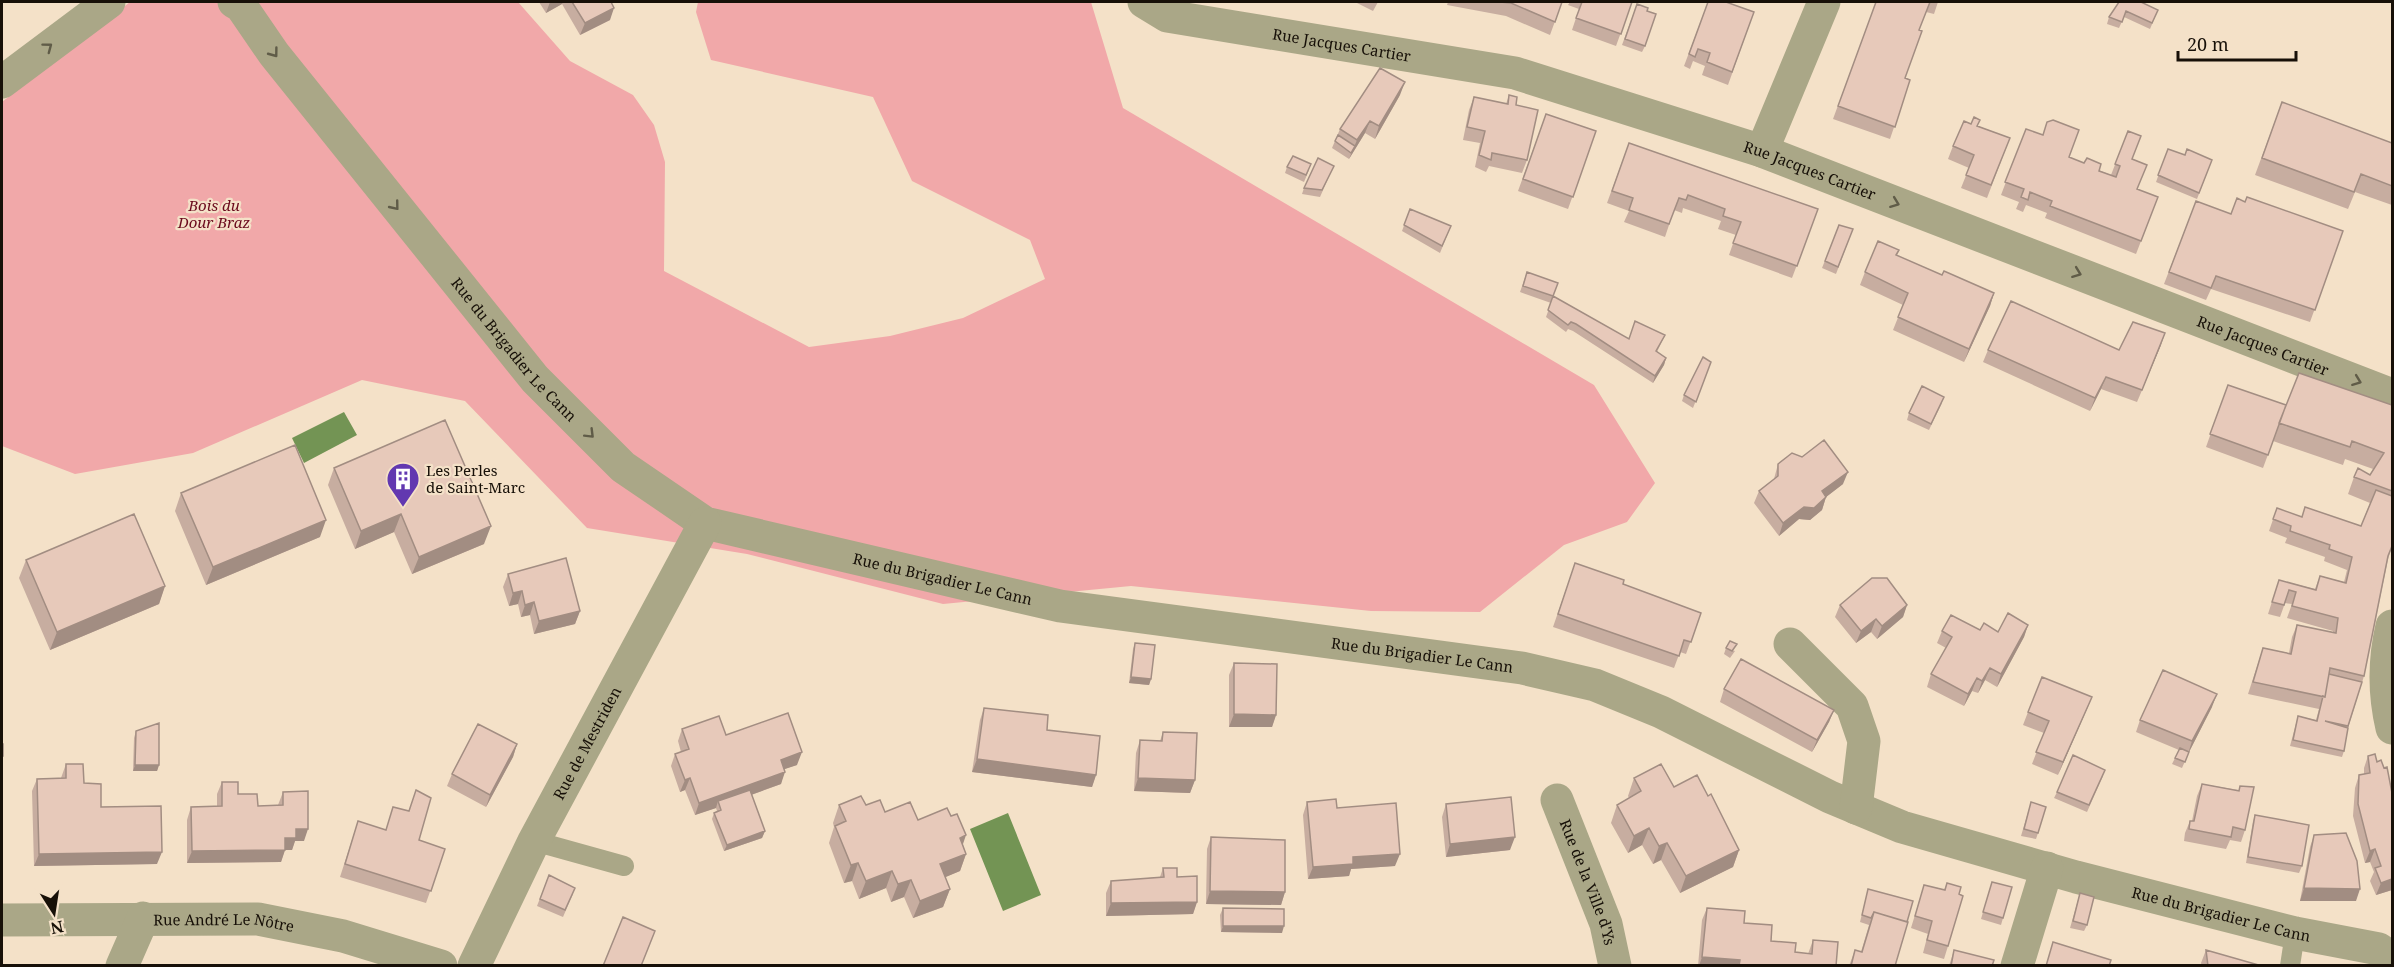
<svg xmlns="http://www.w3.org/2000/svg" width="2394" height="967" font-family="'Noto Serif',serif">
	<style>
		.green { fill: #f1a8a9 }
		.water { fill: #739454 }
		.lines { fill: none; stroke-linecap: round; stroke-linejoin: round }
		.service { stroke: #aaa787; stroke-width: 20 }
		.minor { stroke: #aaa787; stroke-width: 33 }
		.tertiary { stroke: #aaa787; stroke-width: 33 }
		.wall { fill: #c7ada0 }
		.shaded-wall { fill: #a28d82 }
		.building { fill: #e7c9ba; stroke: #a28d82; stroke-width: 1.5 }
		.oneway { stroke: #605c48 }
		.labels { text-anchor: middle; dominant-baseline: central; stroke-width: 4.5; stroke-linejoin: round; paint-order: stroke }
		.street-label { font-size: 15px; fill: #171008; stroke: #f4e1c8 }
		.park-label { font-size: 15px; font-style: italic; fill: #6b0a1d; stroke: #f4e1c8 }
		.poi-label { font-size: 15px; fill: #171008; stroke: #f4e1c8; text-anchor: start }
	</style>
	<rect width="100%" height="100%" fill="#f4e1c8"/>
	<path class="green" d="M130,2H518L570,61L633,95L654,125L665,162L664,271L809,347L890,336L963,318L1045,279L1030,240L912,181L873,97L711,60L696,12L698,2H1091L1123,108L1594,385L1655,483L1627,522L1564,545L1480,612L1371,611L1131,586L943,604L747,554L587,528L465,401L362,380L193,453L75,474L2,446V102Z"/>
	<path class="water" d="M344,412L357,435L304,463L292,438Z
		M1008,813L1041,895L1003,911L970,829Z"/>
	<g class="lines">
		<path class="service" d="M534,841L624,866
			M2290,966L2295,933"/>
		<g class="minor">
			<path id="s1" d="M234,2L241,6L274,54L535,379L623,467L705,523L1060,606L1522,668L1595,685L1661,712L1830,797L1902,827L2076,877L2295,933L2379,949L2392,959"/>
			<path id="s2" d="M1144,2L1167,16L1515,73L1762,151L2392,395"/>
			<path d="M2,82L109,2"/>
			<path d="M1762,151L1824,2"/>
			<path d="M1790,644L1852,706L1864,741L1856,808"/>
			<path id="s3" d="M1557,800L1606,924L1615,966"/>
			<path id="s4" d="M2,920L258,919L343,936L441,966"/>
			<path d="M122,966L143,918"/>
			<path id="s5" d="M474,966L534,841L705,523"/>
			<path d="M2017,966L2047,868"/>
		</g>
		<path class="tertiary" d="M2392,626C2384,660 2384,694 2392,728"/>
	</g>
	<path class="wall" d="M539,2H611L610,20L580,35L562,4L546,13Z
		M1355,2H1378L1373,11Z
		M1448,2H1562L1550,35L1506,16L1447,5Z
		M1570,2H1632L1616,46L1572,30L1579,9L1568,5Z
		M1708,2L1754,12L1728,85L1702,75L1705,66L1693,61L1690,69L1684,66Z
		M1876,2H1938L1934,14L1926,12L1919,30L1905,78L1910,80L1890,139L1833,119Z
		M2119,2L2158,10L2150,29L2124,17L2119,28L2107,24L2109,17Z
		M1637,4L1647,11L1645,46L1642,52L1622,45Z
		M1400,95L1375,139L1365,133L1349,159L1332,148L1340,129Z
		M1509,95L1516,105L1527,160L1522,173L1489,166L1486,172L1475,167L1480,143L1463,140L1469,110L1474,97L1506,104Z
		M2282,102L2392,143V205L2355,192L2348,209L2255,175Z
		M1546,114L1596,131L1568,209L1518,191Z
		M1978,126L2010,138L1987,198L1961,188L1969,168L1948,159L1953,146Z
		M2026,129L2069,158L2111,175L2128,131L2137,189L2158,197L2136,254L2045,218L2047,213L2026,205L2023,212L2016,209L2019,202L2001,195Z
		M1629,143L1818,209L1792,278L1729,255L1736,235L1718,229L1721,221L1683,208L1682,213L1674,210L1665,237L1624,222L1629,211L1607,203Z
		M2168,149L2185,155L2212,160L2197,199L2156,182Z
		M1287,167L1309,170L1304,182L1285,173Z
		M1331,172L1320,197L1302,194L1304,188Z
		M2196,201L2231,214L2245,202L2343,231L2310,322L2211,289L2206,300L2164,284Z
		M1410,209L1451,226L1440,253L1402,231Z
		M1839,225L1853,229L1836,274L1822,268Z
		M1899,250L1897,256L1942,275L1994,293L1990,306L1964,362L1893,330L1903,305L1860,285L1865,272Z
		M1527,272L1553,296L1629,339L1665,335L1657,352L1666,358L1664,365L1653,383L1573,331L1568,329L1566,332L1546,317L1551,303L1520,292Z
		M2161,345L2137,402L2101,389L2090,411L1983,362L1988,350H2119Z
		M1711,362L1693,408L1682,401L1684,395Z
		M2228,385L2286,405H2392V547L2388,559L2364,676L2348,728L2344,751L2342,757L2290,746L2298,716L2316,720L2319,709L2248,694L2263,648L2289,653L2292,637L2297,625L2333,633V631L2287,618L2292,604L2285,603L2280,617L2268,614L2279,580L2315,589L2320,576L2344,582L2347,570L2324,561L2325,557L2285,543L2287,538L2269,531L2277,508L2302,517L2361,526L2370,503L2348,494L2354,477L2370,475L2373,469L2345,459L2343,465L2273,441L2263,468L2206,447Z
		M1942,403L1929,430L1907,420L1909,413Z
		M1778,464L1843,484L1826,497L1822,510L1810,520L1799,519L1779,536L1754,503L1759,491L1774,479Z
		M334,468L484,544L412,574L394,532L355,549L328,485Z
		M181,493L320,537L206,585L175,511Z
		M26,560L165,586L159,604L50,650L19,578Z
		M1575,563L1623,584L1701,613L1686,654L1680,652L1674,668L1553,627Z
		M508,574L580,611L575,624L534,634L530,615L521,617L518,604L509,606L503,587Z
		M1840,605H1907L1903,617L1877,639L1871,632L1856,643L1835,617Z
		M2028,625L2024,637L1997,687L1985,680L1978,693L1972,691L1964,706L1927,687L1931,674L1946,648L1937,643L1942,631L1998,632Z
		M1135,643L1151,679L1149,685L1129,683L1133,649Z
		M1726,648L1735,651L1730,658L1724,654Z
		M1234,663L1276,715L1272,727H1229V675Z
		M1724,689L1834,710L1829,722L1812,752L1720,702Z
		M2092,697L2058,775L2032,764L2044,733L2023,725L2028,712Z
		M2212,707L2189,752L2182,768L2172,764L2179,750L2136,732L2140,720Z
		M984,708L1047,730L1096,775L1092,787L972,772L980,720Z
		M682,729L726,735L797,765L784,769L781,784L751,795L765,831L762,838L724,851L712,819L714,813L717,811L716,808L695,815L685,790L680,792L671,766L675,754L681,752L678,741Z
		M136,731L159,765L157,771H133L134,738Z
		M1163,732L1195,780L1190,793L1134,791L1136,753L1140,740L1160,741Z
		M517,744L513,757L486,807L447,786L452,774Z
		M2368,756L2377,762L2392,793V890L2376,895L2370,881L2374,872L2370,862L2365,863L2353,816L2355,788L2359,775L2364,774V768Z
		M66,764L84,783L101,807L157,864L34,866L32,791L37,779L61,778Z
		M2103,776L2087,812L2054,798L2057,792Z
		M1634,778L1708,796L1739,850L1733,867L1680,893L1661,860L1653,864L1642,845L1628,853L1611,823L1617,805L1629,798L1628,796Z
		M222,782L238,794L258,806L278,805L283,792L304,841H295L292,850H285L281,862L187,863V820L191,807L217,806V794Z
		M2202,784L2239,790L2240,786L2245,830L2241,842L2230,840L2226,849L2184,841L2185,833L2190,821H2192L2197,796Z
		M416,790L419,840L445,849L426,903L340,877L358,821L385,830L409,811Z
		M1307,802L1337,808L1395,866L1351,869L1349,876L1308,879L1303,815Z
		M2031,802L2038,833L2036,839L2021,836Z
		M1446,804L1510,850L1446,857L1442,817Z
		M839,805H866L885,812L918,820L963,845L966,854L960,871L945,877L950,889L943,907L913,918L904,897L891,902L886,888L859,899L852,881L844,883L829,843L834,827L833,823Z
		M2255,815L2302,866L2299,873L2246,863L2253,821Z
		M2314,835L2356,901H2300L2310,847Z
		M1211,837L1285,892L1281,905L1206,904L1207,849Z
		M1163,868L1197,902L1193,914L1106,916V893L1111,881L1160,877Z
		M549,875L573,894L563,917L537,906Z
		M1947,883L1948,946L1944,959L1923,953L1928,934L1911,928L1924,885L1944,890Z
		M1990,888L2003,918L2001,925L1981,919Z
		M1868,889L1895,966H1849L1855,950L1861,952L1869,925L1860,922Z
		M2080,893L2087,925L2084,931L2070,928Z
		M1223,908L1282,933L1221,932L1220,915Z
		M1707,908L1744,923L1771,941L1795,952L1808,954L1813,940L1836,966H1698L1702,920Z
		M1954,950L1992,966H1949Z
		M2206,950L2262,966H2202L2201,963Z"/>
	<path class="shaded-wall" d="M550,2H563L562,4L546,13Z
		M614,8L610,20L580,35L585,23Z
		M1405,82L1400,95L1375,139L1379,126Z
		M1370,121L1365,133L1349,159L1357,140Z
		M1994,293L1990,306L1964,362L1969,349Z
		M2165,333L2161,345L2137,402L2142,390Z
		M1666,358L1664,365L1653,383L1655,376Z
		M2106,377L2101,389L2090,411L2095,398Z
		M1848,472L1843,484L1817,504L1822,491Z
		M1826,497L1822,510L1810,520L1799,519L1779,536L1783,523L1804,507Z
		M401,514L394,532L355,549L361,531Z
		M326,520L320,537L206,585L213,567Z
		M491,526L484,544L412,574L419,557Z
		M165,586L159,604L50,650L57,632Z
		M522,591L518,604L509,606L513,593Z
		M534,602L530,615L521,617L525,605Z
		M1907,605L1903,617L1877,639L1882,626Z
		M580,611L575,624L534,634L539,621Z
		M1876,619L1871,632L1856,643L1861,631Z
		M2028,625L2024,637L1997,687L2001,674Z
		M1990,668L1985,680L1978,693L1982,681Z
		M1131,677L1151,679L1149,685L1129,683Z
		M1977,678L1972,691L1964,706L1968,694Z
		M2217,694L2212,707L2188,754L2192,741Z
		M2092,697L2087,709L2058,775L2063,762Z
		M1834,710L1829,722L1812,752L1817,740Z
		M1234,714L1276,715L1272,727H1229Z
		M517,744L513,757L486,807L490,795Z
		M802,752L797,765L776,772L781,760Z
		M977,759L1096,775L1092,787L972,772Z
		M135,765H159L157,771H133Z
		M785,772L781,784L720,806L718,801L716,808L695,815L699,803Z
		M690,778L685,790L680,792L685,780Z
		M1138,778L1195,780L1190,793L1134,791Z
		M1649,828L1642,845L1628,853L1634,836Z
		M296,829H308L304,841H295L292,850H285L281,862L187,863L192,851L285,838Z
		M765,831L762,838L724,851L727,845Z
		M966,835L960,853V838Z
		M1515,837L1510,850L1446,857L1450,844Z
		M1667,843L1661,860L1653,864L1659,846Z
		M2375,849L2370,862L2365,863L2370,851Z
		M1739,850L1733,867L1680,893L1686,876Z
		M162,852L157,864L34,866L39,854Z
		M966,854L960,871L934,882L940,864Z
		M1400,854L1395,866L1351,869L1349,876L1308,879L1313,867L1353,857Z
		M858,863L852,881L844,883L851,865Z
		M892,871L886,888L859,899L866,881Z
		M2392,879V890L2376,895L2381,883Z
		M911,880L904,897L891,902L898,884Z
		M2304,888L2360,889L2356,901H2300Z
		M950,889L943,907L913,918L920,901Z
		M1210,891L1285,892L1281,905L1206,904Z
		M1197,902L1193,914L1106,916L1111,903Z
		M1223,926H1284L1282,933L1221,932Z
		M1702,957L1740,960L1738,966H1699Z"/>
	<path class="building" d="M572,2H611L614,8L585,23Z
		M1500,2H1562L1555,22L1511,3Z
		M1582,2H1632L1621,34L1576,18Z
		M1708,2H1726L1754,12L1732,72L1707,62L1710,53L1698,49L1695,57L1689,54Z
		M1876,2H1930L1919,30L1922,31L1905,78L1910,80L1895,127L1838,106Z
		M2119,2H2141L2158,10L2152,23L2126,11L2122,22L2109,17Z
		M1637,4L1648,8L1647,11L1656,14L1645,46L1625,39Z
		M1380,68L1405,82L1379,126L1370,121L1357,140L1340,129Z
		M1509,95L1517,97L1516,105L1538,110L1527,160L1492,153L1491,160L1479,155L1485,131L1467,127L1474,97L1508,104Z
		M2282,102L2392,143V186L2361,174L2354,192L2262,158Z
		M1546,114L1596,131L1573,197L1523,179Z
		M1974,117L1980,120L1977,126L2010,138L1991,185L1966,175L1974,155L1953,146L1964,121L1971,124Z
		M2053,120L2079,130L2069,157L2084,163L2087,158L2101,164L2099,171L2116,177L2120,166L2115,164L2128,131L2141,136L2132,159L2147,165L2137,189L2158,197L2141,241L2050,206L2052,201L2030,192L2028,200L2021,197L2024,189L2005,182L2026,129L2043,135L2047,122Z
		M1338,135L1355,146L1351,153L1335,141Z
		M1629,143L1818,209L1797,266L1733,243L1741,222L1723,216L1725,209L1688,195L1686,200L1679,198L1669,224L1629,210L1633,198L1612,191Z
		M2168,149L2185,155L2187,149L2212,160L2199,193L2158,175Z
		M1293,156L1311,164L1306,175L1287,167Z
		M1318,158L1334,166L1322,190L1304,188Z
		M2247,197L2343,231L2315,310L2216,276L2211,288L2169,272L2196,201L2231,214L2237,198L2245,202Z
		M1410,209L1451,226L1442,246L1404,225Z
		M1839,225L1853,229L1838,267L1825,261Z
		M1878,241L1899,250L1896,255L1942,275L1944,271L1994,293L1969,349L1898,317L1908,293L1865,272Z
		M1527,272L1558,283L1553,296L1523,286Z
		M1553,296L1629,339L1635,321L1665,335L1656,351L1666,358L1655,376L1576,324L1571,322L1568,325L1548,310Z
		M2011,301L2119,350L2133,322L2165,333L2142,390L2106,377L2095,398L1988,350Z
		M1703,357L1711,362L1696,402L1684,395Z
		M2299,373L2392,405V491L2354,477L2358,468L2370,475L2384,453L2352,441L2350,447L2279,423Z
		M2228,385L2286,405L2268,455L2210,434Z
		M1922,386L1944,397L1931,424L1909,413Z
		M445,420L491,526L419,557L401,514L361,531L334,468Z
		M1824,440L1848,472L1822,491L1826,497L1814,508L1804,507L1783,523L1759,491L1778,476V464L1792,453L1802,457Z
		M295,445L326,520L213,567L181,493Z
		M2376,490L2392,496V546L2388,556L2364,676L2330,668L2325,697L2253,682L2263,648L2291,654L2297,625L2336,633L2338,618L2292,606L2296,592L2289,590L2284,605L2272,602L2279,580L2316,590L2320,576L2346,583L2352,557L2329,549L2330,545L2290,531L2291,526L2273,519L2277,508L2302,517L2305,507L2361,526Z
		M134,514L165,586L57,632L26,560Z
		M566,558L580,611L539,621L534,602L525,605L522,591L513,593L508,574Z
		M1575,563L1624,580L1623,584L1701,613L1691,642L1684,640L1679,656L1558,614Z
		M1872,578H1887L1907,605L1882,626L1876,619L1861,631L1840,605Z
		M2008,613L2028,625L2001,674L1990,668L1982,681L1977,678L1968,694L1931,674L1952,637L1942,631L1951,615L1980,630L1984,623L1998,632Z
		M1730,641L1737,644L1732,651L1726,648Z
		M1135,643L1155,645L1151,679L1131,677Z
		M1741,659L1834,710L1817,740L1724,689Z
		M1234,663L1277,664L1276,715L1234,714Z
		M2163,670L2217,694L2192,741L2140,720Z
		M2329,674L2362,682L2348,726L2325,721L2348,728L2344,751L2293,740L2298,716L2317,721L2323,696L2325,697Z
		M2042,677L2092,697L2063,762L2036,752L2049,721L2028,712Z
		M984,708L1048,715L1047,730L1100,736L1096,775L977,759Z
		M788,713L802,752L781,760L785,772L699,803L690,778L685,780L675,754L689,749L682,729L719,716L726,735Z
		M159,723V765H135L136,731Z
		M478,724L517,744L490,795L452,774Z
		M1163,732L1197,733L1195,780L1138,778L1140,740L1162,741Z
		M2,744H3V756H2Z
		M2180,748L2189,752L2185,762L2175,758Z
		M2375,754L2377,762L2381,760L2384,768L2387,767L2392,793V879L2381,883L2375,868L2381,866L2375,849L2370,851L2358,804L2359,775L2370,773L2368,756Z
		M2073,755L2105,770L2089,805L2057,792Z
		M66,764H83L84,783L101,784V807L161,806L162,852L39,854L37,779L66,778Z
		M1661,764L1674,787L1697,775L1708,796L1711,794L1739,850L1686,876L1667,843L1659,846L1649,828L1634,836L1617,805L1641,791L1634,778Z
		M222,782H238V794H257L258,806L283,805V792L308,791V829H296V838H285V850L192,851L191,807L222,806Z
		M2202,784L2239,791L2240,786L2254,787L2245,830L2233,827L2231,837L2189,829L2190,821H2194Z
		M416,790L431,798L419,840L445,849L431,891L345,864L358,821L386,830L393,807L409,811Z
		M750,790L765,831L727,845L714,813L721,810L718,801Z
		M861,796L866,805L880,800L885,812L910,802L918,820L947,808L951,816L957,814L966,835L960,838L966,854L940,864L950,889L920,901L911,880L898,884L892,871L866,881L858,863L851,865L835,826L846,821L839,805Z
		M1511,797L1515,837L1450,844L1446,804Z
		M1336,799L1337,808L1396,803L1400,854L1353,857V864L1313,867L1307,802Z
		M2031,802L2046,807L2038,833L2024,829Z
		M2255,815L2309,825L2302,866L2248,857Z
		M2346,833L2357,861L2360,889L2304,888L2314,835Z
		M1211,837L1285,840V892L1210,891Z
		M1163,868H1177V877L1197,876V902L1111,903V881L1164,877Z
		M549,875L575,888L565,910L540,899Z
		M1992,882L2012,887L2003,918L1983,912Z
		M1947,883L1961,887L1959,894L1963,896L1948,946L1927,940L1932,921L1915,916L1924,885L1945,890Z
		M1868,889L1913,901L1907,922L1874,912L1871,918L1862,915Z
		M2080,893L2094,897L2087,925L2073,921Z
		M1223,908L1284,909V926H1223Z
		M1707,908L1745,911L1744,923L1772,925L1771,941L1796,943L1795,952L1812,954L1813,940L1838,942L1836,966H1739L1740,960L1702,957Z
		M1874,912L1908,922L1895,966H1851L1855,950L1862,952Z
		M623,917L655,931L641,966H603Z
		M2053,942L2111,960L2109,966H2046Z
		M1954,950L1994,960L1992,966H1951Z
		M2206,950L2262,966H2208Z"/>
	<defs><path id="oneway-chevron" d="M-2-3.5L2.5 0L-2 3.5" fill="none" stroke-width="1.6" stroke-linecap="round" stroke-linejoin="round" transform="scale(1.5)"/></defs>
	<g class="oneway">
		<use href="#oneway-chevron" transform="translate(48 47) rotate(-37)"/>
		<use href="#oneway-chevron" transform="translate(274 53) rotate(53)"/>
		<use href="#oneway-chevron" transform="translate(1895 203) rotate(21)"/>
		<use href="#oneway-chevron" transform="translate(395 206) rotate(51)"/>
		<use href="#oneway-chevron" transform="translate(2077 273) rotate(21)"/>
		<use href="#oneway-chevron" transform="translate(2357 381) rotate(21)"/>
		<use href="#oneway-chevron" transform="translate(590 434) rotate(45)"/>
	</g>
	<defs>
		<g id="building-pin" transform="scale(1.725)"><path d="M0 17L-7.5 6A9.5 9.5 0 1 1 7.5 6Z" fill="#6238b0" stroke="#f4e1c8"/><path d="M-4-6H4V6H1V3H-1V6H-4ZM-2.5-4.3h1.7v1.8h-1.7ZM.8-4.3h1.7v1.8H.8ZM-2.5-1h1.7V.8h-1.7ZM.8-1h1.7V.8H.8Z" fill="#fff"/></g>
	</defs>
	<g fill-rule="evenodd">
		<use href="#building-pin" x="403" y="479"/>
	</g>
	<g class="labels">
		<g class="street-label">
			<text stroke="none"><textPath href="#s2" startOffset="204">Rue Jacques Cartier</textPath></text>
			<text stroke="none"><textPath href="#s2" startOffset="690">Rue Jacques Cartier</textPath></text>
			<text stroke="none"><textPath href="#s2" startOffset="1176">Rue Jacques Cartier</textPath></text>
			<text stroke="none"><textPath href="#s1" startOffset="447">Rue du Brigadier Le Cann</textPath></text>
			<text stroke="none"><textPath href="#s1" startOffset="951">Rue du Brigadier Le Cann</textPath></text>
			<text stroke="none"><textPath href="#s1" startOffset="1437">Rue du Brigadier Le Cann</textPath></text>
			<text stroke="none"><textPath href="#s5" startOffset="250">Rue de Mestriden</textPath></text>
			<text stroke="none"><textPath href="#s3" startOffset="88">Rue de la Ville d'Ys</textPath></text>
			<text stroke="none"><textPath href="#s1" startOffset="2282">Rue du Brigadier Le Cann</textPath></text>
			<text stroke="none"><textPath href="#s4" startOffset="222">Rue André Le Nôtre</textPath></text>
		</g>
		<g class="park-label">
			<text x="214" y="205">Bois du<tspan x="214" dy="17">Dour Braz</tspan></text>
		</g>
		<g class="poi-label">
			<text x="426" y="470">Les Perles<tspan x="426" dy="17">de Saint-Marc</tspan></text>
		</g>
	</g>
	<rect width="2394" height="967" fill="none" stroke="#171008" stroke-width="6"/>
	<g transform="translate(54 913) rotate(168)" stroke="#f4e1c8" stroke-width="4.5" paint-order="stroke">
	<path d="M0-4.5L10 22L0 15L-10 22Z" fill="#171008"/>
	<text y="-9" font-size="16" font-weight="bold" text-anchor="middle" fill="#171008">N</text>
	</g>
	<path d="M2178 51v9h118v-9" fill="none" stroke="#171008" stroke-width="3"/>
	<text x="2187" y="51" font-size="18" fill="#171008" stroke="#f4e1c8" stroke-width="4.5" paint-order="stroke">20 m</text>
</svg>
